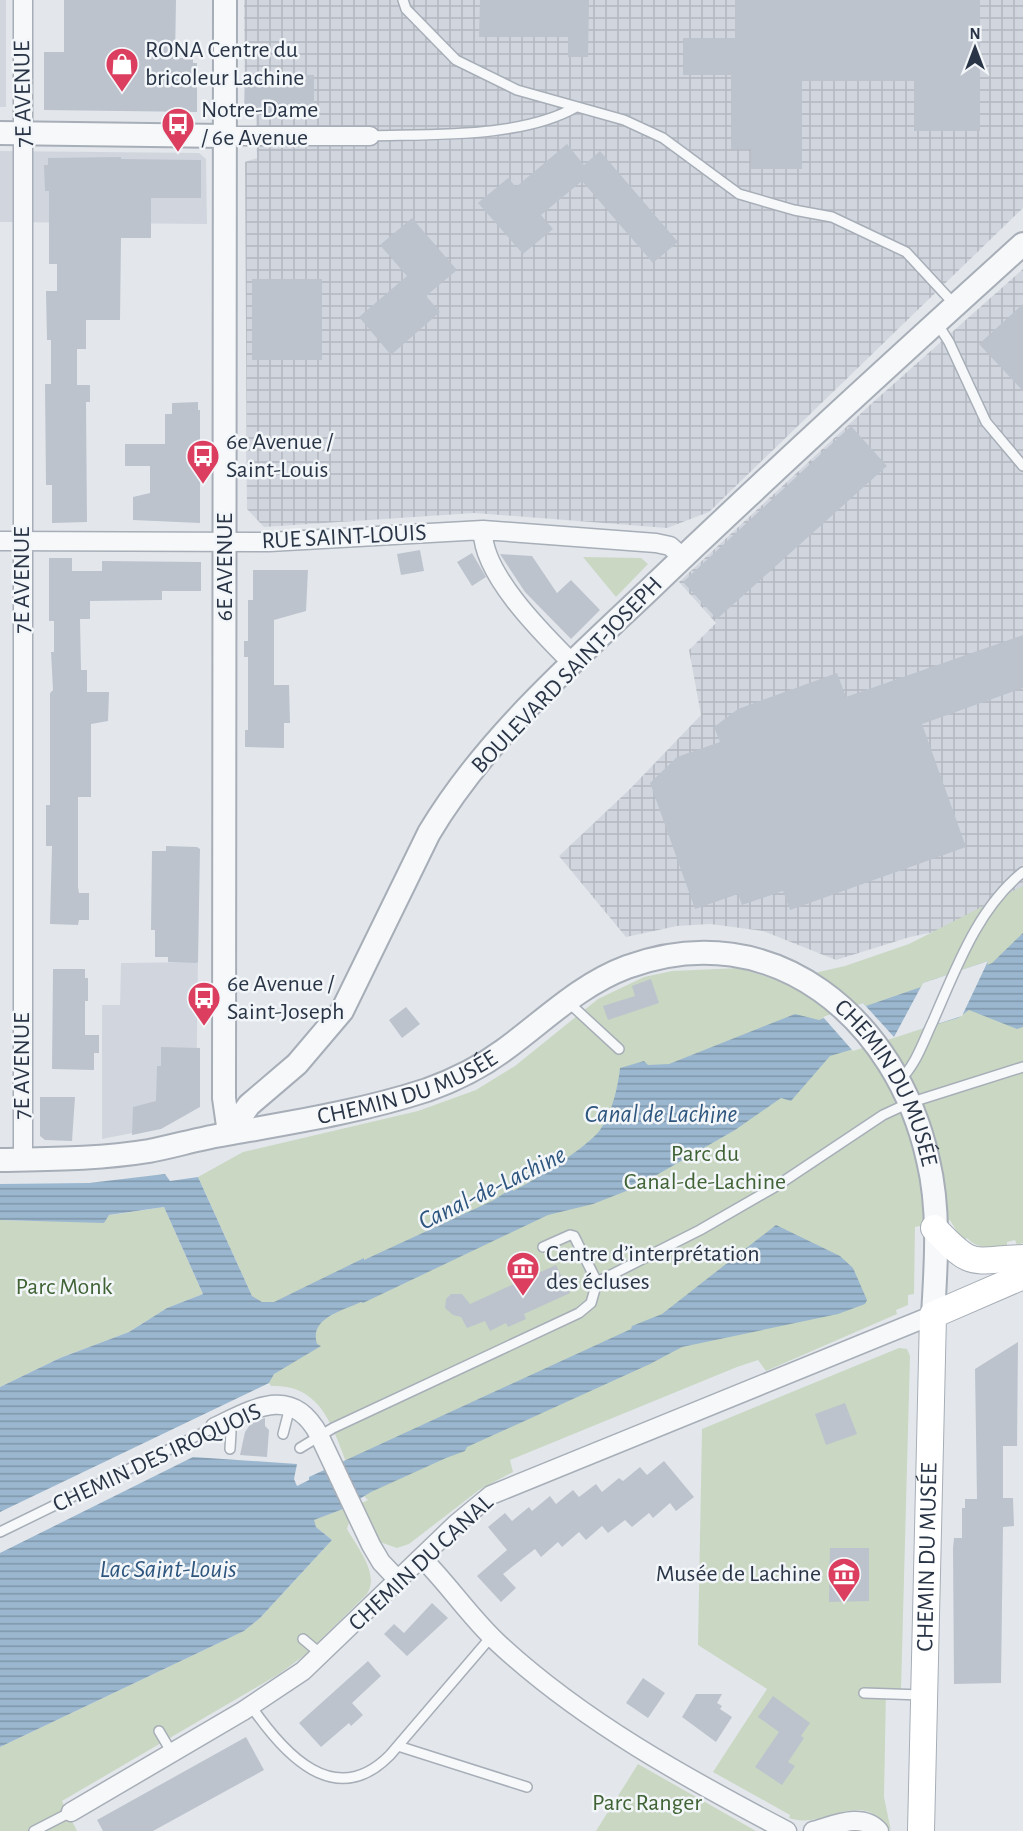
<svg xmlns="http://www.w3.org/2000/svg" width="1023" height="1831" font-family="'Alegreya Sans',sans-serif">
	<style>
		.built { fill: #d1d6de }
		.industrial { fill: url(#industrial-grid) }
		.green { fill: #c9d7c3 }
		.water { fill: url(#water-rules) }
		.pier { fill: #e3e7ec }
		.building { fill: #bcc3cd }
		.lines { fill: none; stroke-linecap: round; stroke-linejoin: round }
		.service-casing { stroke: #a7aeb7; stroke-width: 12 }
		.minor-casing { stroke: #a7aeb7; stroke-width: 21 }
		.tertiary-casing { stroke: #a7aeb7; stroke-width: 26 }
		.secondary-casing { stroke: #a7aeb7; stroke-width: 28 }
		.service { stroke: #f6f8fa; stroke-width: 9 }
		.minor { stroke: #f6f8fa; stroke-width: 18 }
		.tertiary { stroke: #f6f8fa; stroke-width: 22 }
		.secondary { stroke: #fff; stroke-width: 26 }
		.labels { text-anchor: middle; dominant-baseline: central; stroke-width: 5; stroke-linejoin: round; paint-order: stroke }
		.poi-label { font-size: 24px; fill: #293546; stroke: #f3f6f9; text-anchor: start }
		.street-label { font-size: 24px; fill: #293546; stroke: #f3f6f9 }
		.park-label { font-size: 24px; fill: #406335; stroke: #f3f6f9 }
		.water-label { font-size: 26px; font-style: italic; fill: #2e567f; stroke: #f3f6f9 }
	</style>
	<defs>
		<pattern id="industrial-grid" width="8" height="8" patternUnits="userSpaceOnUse" patternTransform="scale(1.5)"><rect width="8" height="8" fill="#d1d6de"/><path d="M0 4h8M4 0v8" fill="none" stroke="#b3b8c0"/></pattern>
		<pattern id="water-rules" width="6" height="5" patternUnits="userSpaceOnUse" patternTransform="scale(1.5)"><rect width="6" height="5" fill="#9bb7cf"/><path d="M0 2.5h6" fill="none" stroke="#7e96aa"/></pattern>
	</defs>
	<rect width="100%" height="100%" fill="#e3e7ec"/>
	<path class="built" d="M0,0H6V107H0Z
		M0,151L199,153L206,159L207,224L0,222Z
		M198,962L196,1107L163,1127L102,1139V1005H120L121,963Z"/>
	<path class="industrial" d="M244,0H1023V208L709,512L667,528L475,513L264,527L247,509L245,162L257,158L256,115L245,113Z
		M1023,269V923L948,929L910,937L836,960L763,931L710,924L677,926L626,937L559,856L630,789L701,715L689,650L716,623L679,582L871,404Z"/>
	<path class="green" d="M583,557L641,558L648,564L616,597Z
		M1023,886V1243L1017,1245L1015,1240L1007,1242V1247C991,1249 979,1250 967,1238L963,1242L950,1220L915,1227L914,1294L908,1295V1305L896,1310L897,1314L766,1371L758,1360L737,1367L510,1460L513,1472L479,1490L409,1544L397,1548L380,1542L360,1504L368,1500C335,1468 341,1383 271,1386L269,1383L247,1337L252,1296L198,1177L243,1152L418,1111L476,1090L515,1066L598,999L644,977L672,971L740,968L779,981L845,966L909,944Z
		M164,1207L203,1294L167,1308L129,1332L60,1358L0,1387V1220C56,1223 109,1216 164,1207Z
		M899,1348L907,1349L910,1356L901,1690H886L884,1797L891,1831C860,1785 826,1831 789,1818L790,1815L713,1772L767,1689L698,1645L702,1429Z
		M343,1509L349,1522L347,1529C357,1547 380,1574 367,1594L305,1655L279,1674L62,1801L77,1831H0V1747L244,1631L260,1618L332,1540L316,1527L313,1520Z
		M638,1764L756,1831H596Z"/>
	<path class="water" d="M1023,933V1027L1017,1029L969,1010L958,1018L830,1056L791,1101L781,1098L735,1130L634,1188L593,1204L548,1215L363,1303L361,1302C342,1311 309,1318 317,1344L321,1346L274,1374L269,1383L0,1512V1387L60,1358L129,1332L167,1308L203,1294L164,1207L109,1215L104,1223L0,1220V1184L89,1183L165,1174L170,1181L198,1177L252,1296L262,1302H274L364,1258V1260L494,1200L512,1188L513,1191C532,1182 589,1146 600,1130C612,1113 618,1087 620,1068L644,1061L648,1065L669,1064L795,1014L819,1020L863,1003L866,1006L921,987L923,983L988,961L987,965L992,963Z
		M776,1225L840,1256L853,1268L867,1300L865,1304L838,1314L682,1347L650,1364L467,1447L465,1451L446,1458L371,1492L343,1509L314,1520L316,1527L332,1540L260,1618L244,1631L0,1747V1553L193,1457L297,1464L294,1479L297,1486L309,1480V1477L631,1329L632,1326L662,1314Z"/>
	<path class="pier" d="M988,961L962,1016L853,1051L823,1017L863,1003L894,1037L923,983Z"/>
	<path class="building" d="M64,0H176L175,58H193V63H197V112L44,110V52H64Z
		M480,0H589L588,57H568V37H479Z
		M735,0H980V131H914V81H802V169H751V149H731V75H683V38H735Z
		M245,73L314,75V114L244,113Z
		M567,144L584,165L600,151L678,242L653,263L582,181L541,215L553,229L523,254L478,203L508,178L516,187Z
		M121,157V159L201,160V198H151V238H121L120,320H86V349H77V385H90V402H86L87,522L52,523V485H46L45,384H51V340H47L46,291H57V264H49V191H45L44,165H48V158Z
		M412,218L457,270L426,296L440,312L391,355L359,317L407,276L380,245Z
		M252,279H322V360H252Z
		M1023,304V391L979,344Z
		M198,402V410H200V523L133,520V497L150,493V466H125V444H165V414H172V403Z
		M851,426L887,466L717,619L683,582Z
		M420,550L424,571L401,575L397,554Z
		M472,553L486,577L472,586L457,562Z
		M500,554L532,556L557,593L571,580L600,610L571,639L525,592Z
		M49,558H72V571H102V561L201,562V591H162V600L90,601V619H80L81,670H87V692H109L108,721L91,724V797H78V887L79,893H89V920H79L78,925L50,924L52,846H46V805H50V693L53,690L51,652H54V621H49Z
		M253,570H308L306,611L274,620V685H289L290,723H284V748L245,747V730H248V657H244V641H248V600H253Z
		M1023,635V688L922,724L966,847L790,910L783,891L742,905L738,894L695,909L650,783L677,757L720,742L714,727L738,709L837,673L846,697Z
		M166,846L197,847L200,849L198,962L196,963L168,962V957H155V930H151L152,851H166Z
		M53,969H85V978H88V1001H85V1035H99V1053H94V1070L52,1069Z
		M651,979L659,1003L608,1020L603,1006L635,996L632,986Z
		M406,1007L420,1024L402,1038L389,1020Z
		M161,1047L200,1048V1107L161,1129L132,1135L133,1107L156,1101L157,1066H161Z
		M40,1097H75L72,1141L45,1140L40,1136Z
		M556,1265L570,1293L524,1314L526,1319L508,1327L506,1323L490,1331L485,1321L467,1328L461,1317L453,1315L445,1308L446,1299L451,1294H462L470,1304Z
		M1018,1342L1017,1446H1003V1498H1013L1014,1526L1003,1527L1001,1683L954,1684L953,1548L954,1538H962V1508H965V1499H977L975,1369Z
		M845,1403L857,1434L826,1445L815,1414Z
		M265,1418V1426L269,1430L267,1457L240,1455L245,1432L252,1422Z
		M664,1461L694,1497L676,1511L670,1503L653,1518L649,1513L632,1527L625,1520L608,1533L602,1526L586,1540L579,1532L562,1547L558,1542L541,1557L535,1549L503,1574L516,1588L501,1602L477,1576L507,1550L488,1527L505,1513L512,1521L529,1507L532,1511L550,1496L556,1504L573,1490L579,1497L596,1484L602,1492L619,1478L623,1481L640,1467L647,1475Z
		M830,1548H869V1601L829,1602Z
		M432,1603L448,1618L407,1656L384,1634L394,1624L404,1633Z
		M368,1661L381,1676L352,1703L363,1715L351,1726L349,1723L321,1747L299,1723Z
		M643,1678L665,1693L648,1718L626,1703Z
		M696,1694H722L717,1703L722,1706L720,1709L732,1717L716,1742L682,1717Z
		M773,1696L810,1723L801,1736L804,1738L788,1762L795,1766L782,1785L755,1767L779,1732L758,1717Z
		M246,1737L264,1770L153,1831H103L97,1820Z"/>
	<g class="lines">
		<g class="service-casing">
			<path id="service" d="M403,0L406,9L456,60L517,90L624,120L663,138L739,194L794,210L832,217L906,252L956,306
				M370,136C432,134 522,138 576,107
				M937,323L949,342L986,422L1023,466
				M568,1002L619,1049
				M899,1081C916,1065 923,1042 933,1021C956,969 977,909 1023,872
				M543,1247L570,1235L574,1236L597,1282L700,1230L778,1185L883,1115L909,1103L1023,1067
				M227,1421L231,1432L230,1449
				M283,1434L290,1407
				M300,1448L333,1428L579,1313L591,1303L597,1282
				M0,1532L215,1427
				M303,1639L322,1655
				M864,1693L922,1695
				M251,1706C284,1754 335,1811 390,1755L491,1637
				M159,1731L172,1753
				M398,1746L527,1787
				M34,1831L71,1812"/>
		</g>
		<g class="minor-casing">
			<path id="minor" d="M225,136H370
				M483,530C481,573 543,634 572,663
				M0,541L269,542L483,530L656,543L670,546L682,557
				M23,1159V0
				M215,1427C253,1409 292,1384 319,1435L371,1545L381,1562L398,1580
				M422,1558C449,1585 470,1617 498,1643C582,1721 686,1778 787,1831
				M71,1812L243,1711L303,1671L456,1524L491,1495L933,1315
				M813,1831C835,1825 862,1812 879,1831"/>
		</g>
		<g class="tertiary-casing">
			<g id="tertiary">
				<path d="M225,0L224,1098L229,1133"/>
				<path d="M0,133L225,136"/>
				<path d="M229,1133L249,1105L297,1064L342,1011L429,833C485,739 571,664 650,589C772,472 897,358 1023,244"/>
				<path id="s1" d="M0,1160C49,1159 100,1159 149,1151C175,1146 201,1138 227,1134C294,1122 363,1111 427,1090C455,1080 481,1067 504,1050C544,1021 579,985 627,967C774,913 897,1020 928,1160C940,1209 936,1265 933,1315"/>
			</g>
		</g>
		<g class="secondary-casing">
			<g id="secondary">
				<path d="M934,1228C974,1270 970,1260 1023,1258"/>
				<path id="s2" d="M921,1831L933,1315L1023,1276"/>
			</g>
		</g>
		<use href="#service" class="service"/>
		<use href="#minor" class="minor"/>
		<use href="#tertiary" class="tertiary"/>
		<use href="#secondary" class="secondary"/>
	</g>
	<defs>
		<g id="shop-pin" transform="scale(1.725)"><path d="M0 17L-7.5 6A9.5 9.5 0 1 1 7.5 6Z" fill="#db3e5e" stroke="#f3f6f9"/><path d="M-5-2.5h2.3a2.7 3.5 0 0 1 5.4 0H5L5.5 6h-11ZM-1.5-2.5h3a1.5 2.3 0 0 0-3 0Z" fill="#fff"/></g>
		<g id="bus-pin" transform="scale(1.725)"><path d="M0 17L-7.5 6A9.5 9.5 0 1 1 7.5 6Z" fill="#db3e5e" stroke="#f3f6f9"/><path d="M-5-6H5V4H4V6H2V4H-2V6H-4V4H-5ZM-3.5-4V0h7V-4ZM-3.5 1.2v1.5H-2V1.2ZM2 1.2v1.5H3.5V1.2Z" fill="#fff"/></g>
		<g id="museum-pin" transform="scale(1.725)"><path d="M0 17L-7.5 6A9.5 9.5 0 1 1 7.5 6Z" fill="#db3e5e" stroke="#f3f6f9"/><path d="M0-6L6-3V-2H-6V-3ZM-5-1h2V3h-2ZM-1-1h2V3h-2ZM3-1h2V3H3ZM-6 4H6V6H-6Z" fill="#fff"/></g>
	</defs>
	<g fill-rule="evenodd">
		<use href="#shop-pin" x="122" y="64"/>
		<use href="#bus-pin" x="178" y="124"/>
		<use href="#bus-pin" x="203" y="456"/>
		<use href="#bus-pin" x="204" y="998"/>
		<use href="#museum-pin" x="523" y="1268"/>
		<use href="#museum-pin" x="844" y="1574"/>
	</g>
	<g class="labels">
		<g class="poi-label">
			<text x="145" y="50">RONA Centre du<tspan x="145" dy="28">bricoleur Lachine</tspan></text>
			<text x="201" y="110">Notre-Dame<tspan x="201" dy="28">/ 6e Avenue</tspan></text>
			<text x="226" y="442">6e Avenue /<tspan x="226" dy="28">Saint-Louis</tspan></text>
			<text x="227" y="984">6e Avenue /<tspan x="227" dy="28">Saint-Joseph</tspan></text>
			<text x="546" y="1254">Centre d’interprétation<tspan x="546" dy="28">des écluses</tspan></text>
			<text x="821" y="1574" text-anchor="end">Musée de Lachine</text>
		</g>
		<g class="street-label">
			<text transform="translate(23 94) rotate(-91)">7E AVENUE</text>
			<text transform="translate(344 537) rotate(-3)">RUE SAINT-LOUIS</text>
			<text transform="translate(225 567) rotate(-90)">6E AVENUE</text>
			<text transform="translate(22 580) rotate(-90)">7E AVENUE</text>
			<text transform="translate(567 675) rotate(-46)">BOULEVARD SAINT-JOSEPH</text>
			<text transform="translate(22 1066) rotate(-90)">7E AVENUE</text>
			<text stroke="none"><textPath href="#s1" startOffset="416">CHEMIN DU MUSÉE</textPath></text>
			<text stroke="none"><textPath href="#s1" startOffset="990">CHEMIN DU MUSÉE</textPath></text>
			<text transform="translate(157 1458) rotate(-25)">CHEMIN DES IROQUOIS</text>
			<text stroke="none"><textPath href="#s2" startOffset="274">CHEMIN DU MUSÉE</textPath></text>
			<text transform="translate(421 1563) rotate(-43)">CHEMIN DU CANAL</text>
		</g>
		<g class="park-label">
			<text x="705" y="1154">Parc du<tspan x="705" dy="28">Canal-de-Lachine</tspan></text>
			<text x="64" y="1287">Parc Monk</text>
			<text x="647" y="1803">Parc Ranger</text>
		</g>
		<g class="water-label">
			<text x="661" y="1114">Canal de Lachine</text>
			<text transform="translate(492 1188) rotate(-26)">Canal-de-Lachine</text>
			<text x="168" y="1569">Lac Saint-Louis</text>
		</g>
	</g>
	<g transform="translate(975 48)" stroke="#f3f6f9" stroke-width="4.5" paint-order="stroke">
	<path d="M0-4.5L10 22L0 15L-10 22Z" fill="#293546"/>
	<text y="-9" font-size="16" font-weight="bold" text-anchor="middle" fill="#293546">N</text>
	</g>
</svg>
